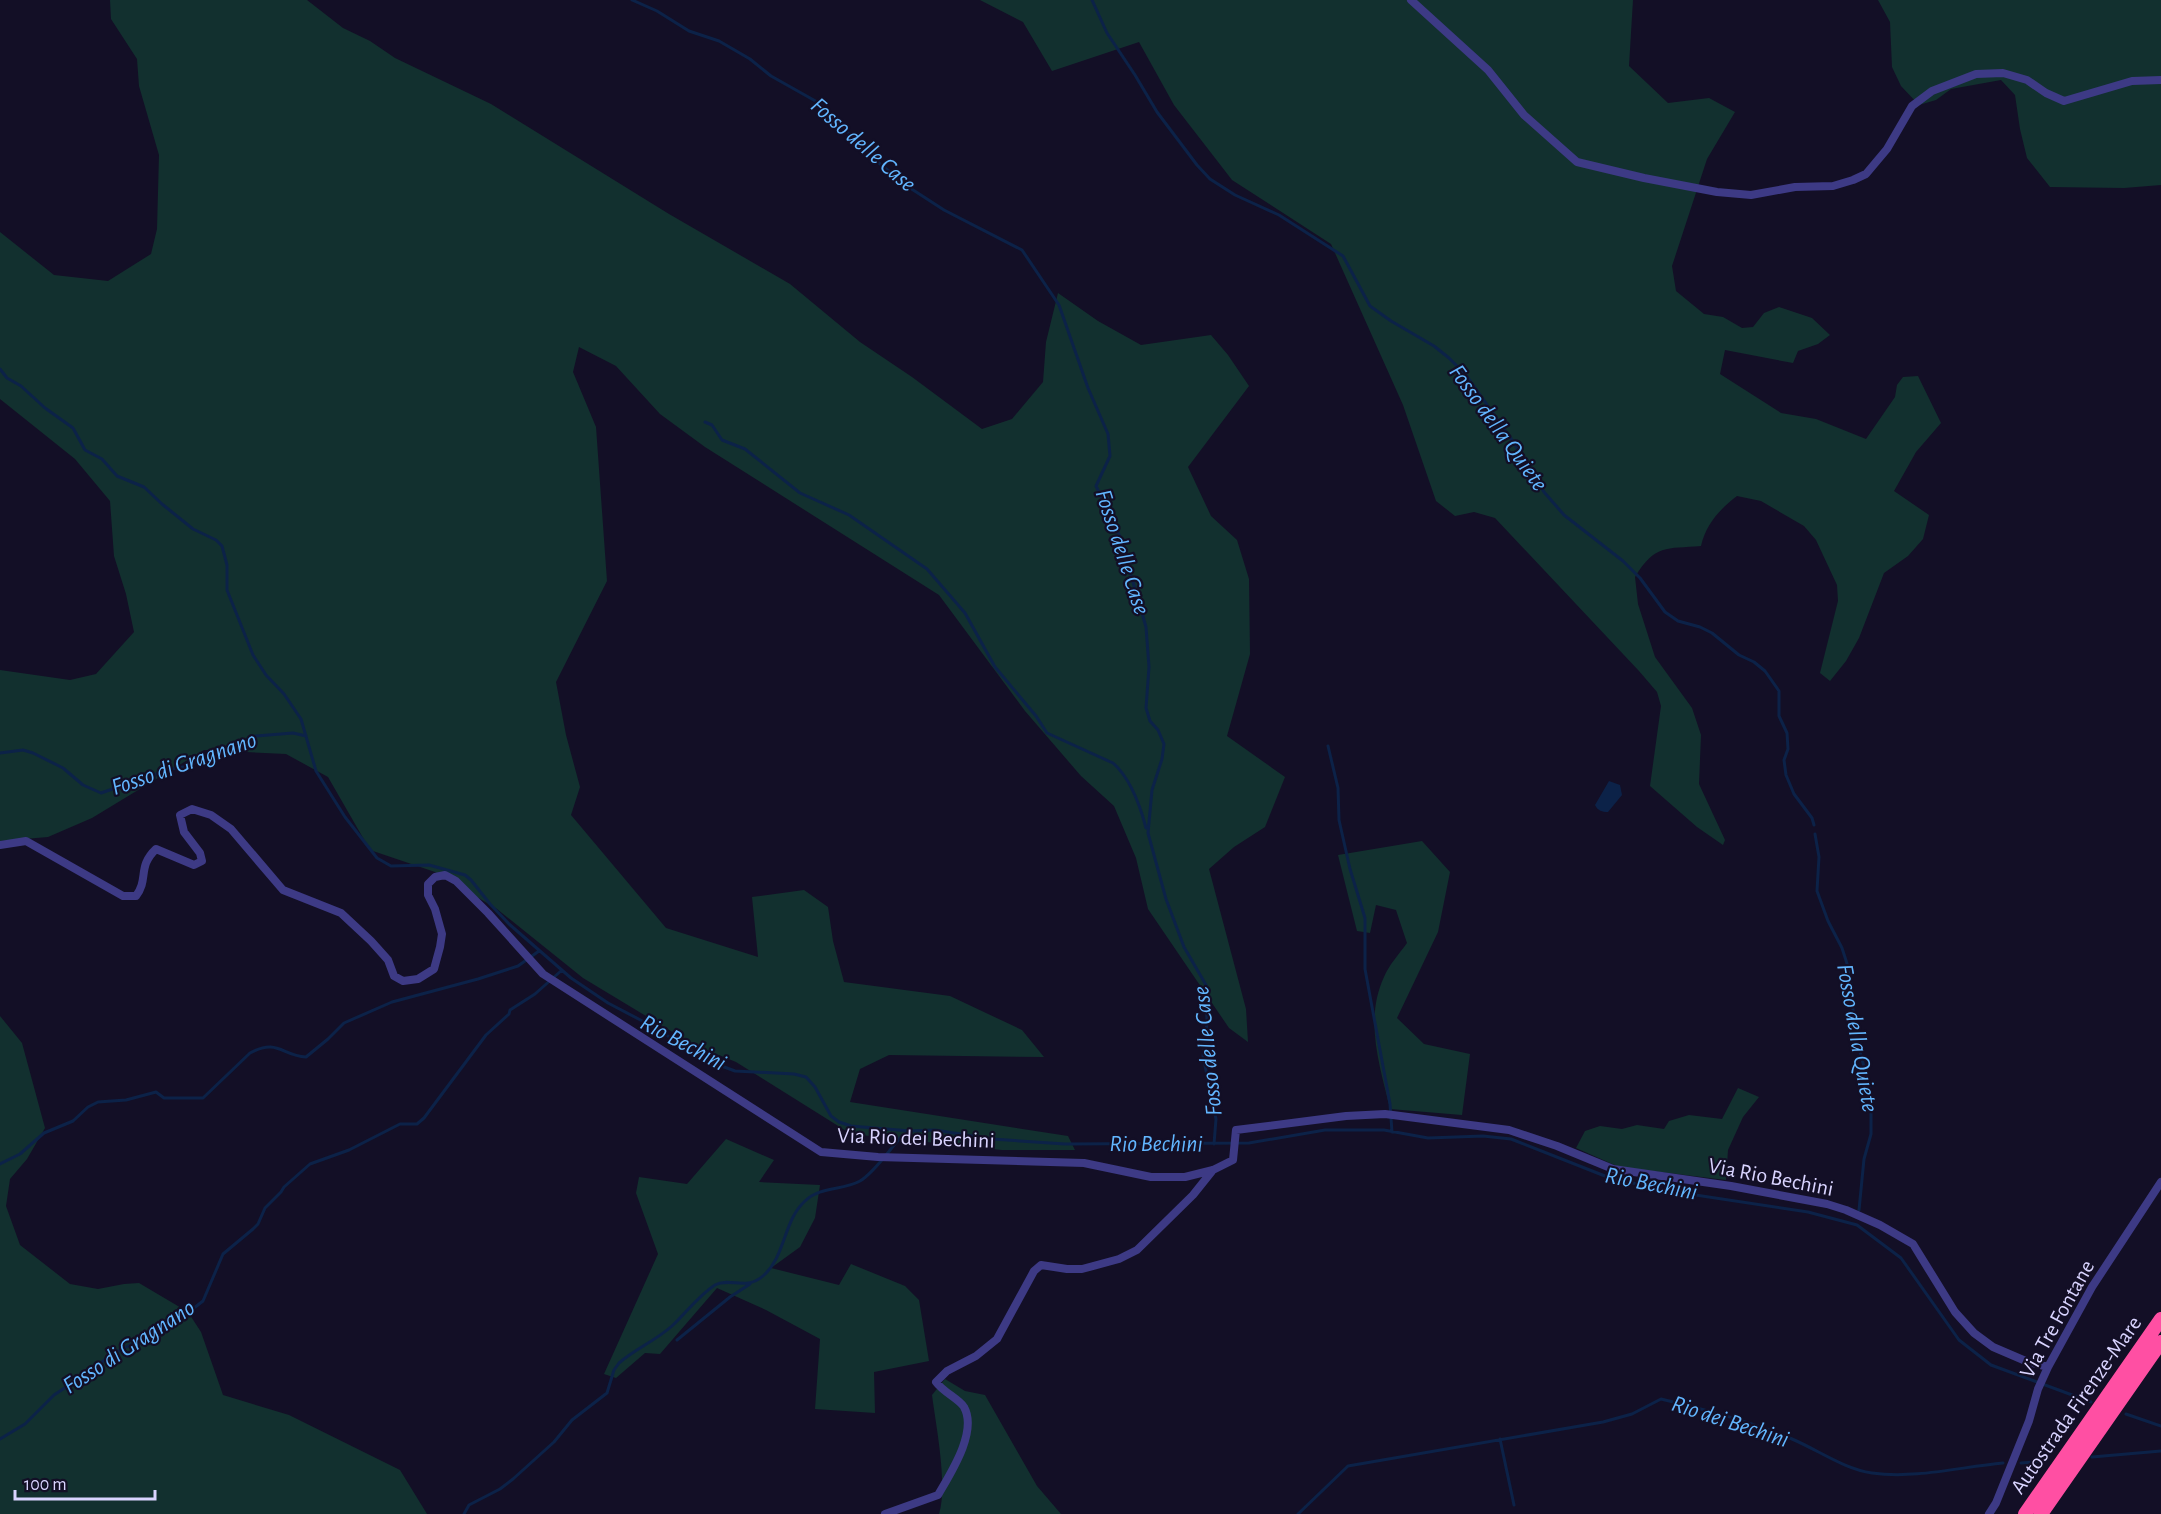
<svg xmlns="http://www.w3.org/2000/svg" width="2161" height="1514" font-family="'Alegreya Sans',sans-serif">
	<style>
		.green { fill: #12302f }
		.water { fill: #0c2248 }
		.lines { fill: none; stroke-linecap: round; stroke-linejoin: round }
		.stream { stroke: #0c2248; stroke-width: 3 }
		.minor { stroke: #3d3a85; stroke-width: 8 }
		.motorway { stroke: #ff4fa3; stroke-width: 14 }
		.labels { text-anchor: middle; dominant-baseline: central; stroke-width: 4.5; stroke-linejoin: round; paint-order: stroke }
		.street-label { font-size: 22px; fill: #d9d4ff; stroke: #130f26 }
		.water-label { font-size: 24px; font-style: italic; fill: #62b6ff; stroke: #130f26 }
	</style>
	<rect width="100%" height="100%" fill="#130f26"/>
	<path class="green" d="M110,0H307L343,28L370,41L395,58L491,104L669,214L790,284L860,342L912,377L982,429L1012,419L1043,382L1046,342L1058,293L1098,321L1141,345L1211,335L1228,355L1249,386L1188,467L1211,516L1237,540L1249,579L1250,654L1227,736L1285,777L1265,827L1234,847L1209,869L1246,1009L1248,1042L1229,1028L1148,909L1136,858L1114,806L1081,776L1025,711L939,595L705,447L660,414L616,366L579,347L573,372L596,427L607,581L556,682L566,735L580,787L571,815L666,928L758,957L752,897L804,890L828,907L833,941L844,982L950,996L1022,1030L1044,1057L889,1055L860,1069L850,1102L1068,1136L1075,1150H1002L851,1134L736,1062L694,1045L583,978L497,909L435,872L370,850L328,777L286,754L204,750L92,818L48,837L0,841V670L70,680L96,674L134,632L126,594L114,556L110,501L75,459L0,399V232L54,275L108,281L151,254L157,229L159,155L139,86L137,59L111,19Z
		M980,0H1633L1629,66L1668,103L1709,98L1735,112L1707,159L1672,266L1676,291L1704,314L1723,317L1742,328L1753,327L1764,313L1779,307L1812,318L1830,335L1818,344L1798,351L1793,363L1725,350L1720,374L1781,413L1816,419L1866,439L1895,397L1897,385L1903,377L1918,376L1941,423L1916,452L1894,491L1929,515L1923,539L1908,556L1884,573L1859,638L1846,661L1830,681L1820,673L1838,601L1837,585L1816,540L1804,526L1761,501L1737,496C1720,509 1706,524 1701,546C1666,549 1655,544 1635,577L1638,604L1655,657L1692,708L1701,735L1699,784L1725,840L1723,845L1697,827L1650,786L1661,706L1657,692L1639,671L1495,518L1474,512L1455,516L1436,501L1403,405L1331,244L1232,180L1174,105L1139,42L1052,71L1023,22Z
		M1878,0H2161V185L2124,188L2050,187L2027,158L2020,129L2015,95L2001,80L1951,89L1936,100L1919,105L1901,86L1892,67L1890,22Z
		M1422,841L1450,872L1438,932L1397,1018L1424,1044L1470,1054L1462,1115L1390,1109C1380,1066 1364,1020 1384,977C1389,965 1399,954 1407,943L1396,910L1376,905L1370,933L1357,931L1338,855Z
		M0,1016L22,1043L45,1128L27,1159L10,1179L6,1206L20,1245L70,1284L98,1289L124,1284L139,1283L188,1312L201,1332L223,1395L289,1415L400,1470L427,1514H0Z
		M1738,1088L1759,1097L1743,1117L1728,1150L1726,1180L1619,1167L1576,1148L1585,1131L1600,1126L1622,1129L1637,1125L1664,1129L1669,1121L1689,1115L1722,1119Z
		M726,1139L774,1160L759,1182L820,1185L815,1218L800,1247L771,1268L839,1285L851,1264L905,1286L919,1300L929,1361L874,1372L875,1413L815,1409L820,1339L766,1310L717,1288L660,1354L645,1353L616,1378L604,1374L658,1254L636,1193L639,1177L687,1184Z
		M945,1379L965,1391L985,1395L1037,1486L1061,1514H939C948,1485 936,1426 932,1395Z"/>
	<path class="water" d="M1609,781L1620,785L1622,795L1608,812C1602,812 1598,811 1595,805Z"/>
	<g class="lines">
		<path class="stream" d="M632,0L657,11L689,31L719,41L750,59L771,76L819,103L874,159L907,186L944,210L1022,250L1059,305L1088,388L1108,434L1110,456L1096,486L1120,537L1146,627L1149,667L1146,708L1150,721L1158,730L1164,744L1162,759L1152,790L1148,833L1166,899L1184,947L1206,985L1207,1023L1203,1056L1216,1119L1214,1144
			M1092,0L1107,33L1135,75L1157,112L1197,165L1210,179L1235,195L1279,215L1343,256L1370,306L1391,321L1434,346L1449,358L1466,375L1512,440L1544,492L1564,515L1623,561L1640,578L1665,612L1678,621L1700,627L1712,633L1739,655L1754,662L1765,671L1779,691V716L1787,733L1788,749L1784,760L1786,775L1794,794L1812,818L1814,825
			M0,369L7,378L21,386L45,408L73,428L85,450L102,459L117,476L144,487L162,504L193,529L216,540L222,546L227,565V590L253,655L266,675L284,694L301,719L316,771L345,817L377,858L391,866L429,865L465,875L471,880L490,904L509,924L571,978L608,1003L650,1025L708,1061L735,1071L794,1074L806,1077L815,1087L831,1116L839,1122L851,1126L910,1131L935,1130L992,1139L1065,1144L1249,1143L1325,1130H1384L1428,1138L1483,1136L1511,1139L1610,1178L1669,1191L1808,1212L1857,1225L1901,1258L1959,1340L1991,1365L2091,1402
			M705,422L712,425L722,440L745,449L800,493L849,515L927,569L965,613L995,667L1036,716L1047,733L1113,763C1131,779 1140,805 1146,828
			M1328,746L1338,788L1339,820L1350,869L1365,918V969L1390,1104L1392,1132
			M0,753L23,750L33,753L63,768L83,785L101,793L171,769L189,766L214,752L256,736L293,733L306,736
			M1815,834L1819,857L1817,891L1828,921L1842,948L1850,973L1855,1034L1868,1081L1871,1098V1134L1864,1159L1859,1210
			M0,1164L20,1154L44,1133L73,1121L88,1107L98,1102L126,1100L156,1092L164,1098H203L250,1053C278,1038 282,1056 306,1057L328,1039L344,1023L392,1002L478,979L518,966L539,951
			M677,1340L730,1297L750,1284
			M2126,1414L2161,1426
			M0,1439L25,1424L54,1395L83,1376L114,1353L163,1329L177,1318L194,1308L203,1301L223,1254L253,1229L258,1224L265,1208L281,1192L284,1187L310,1164L349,1150L400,1124H417L424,1118L486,1035L509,1014L510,1010L535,994L562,970
			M1500,1439L1514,1505
			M2092,1457L2161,1451
			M2021,1463L2045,1461
			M464,1514L469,1505L500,1489L513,1479L554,1442L572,1420L607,1393L614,1370L619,1363C635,1349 655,1341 672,1326C686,1313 698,1296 715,1285C730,1277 746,1291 763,1276C786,1256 783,1221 805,1201C821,1186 842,1191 860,1181C874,1173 890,1149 901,1137L909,1132
			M1298,1514L1348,1466L1603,1422L1632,1414L1661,1399C1706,1410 1750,1421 1792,1439C1818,1450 1844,1469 1872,1473C1915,1479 1960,1467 2003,1463"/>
		<path class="minor" d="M1411,0L1488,70L1524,115L1577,162L1644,178L1717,192L1751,195L1795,187L1833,186L1853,180L1866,174L1887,149L1912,106L1932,91L1976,74L2003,73L2027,80L2046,93L2064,101L2132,81L2161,80
			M0,845L26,841L123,896H136C149,879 137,867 156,849L194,865L202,861L200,853L184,832L180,815L192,809L211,815L231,829L283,890L341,913L371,941L388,960L394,976L403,981L418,979L434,969L440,947L442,934L435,909L428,895V884L435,877L445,875L456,881L488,913L543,974L821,1152L878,1157L1084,1163L1151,1177H1185L1213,1170L1233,1160L1236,1130L1346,1116L1385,1114L1509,1130L1557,1146L1613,1169L1731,1186L1827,1204L1846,1210L1880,1225L1913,1244L1955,1312L1974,1333L1993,1347L2028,1362L2048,1367
			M885,1514L938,1495C950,1474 978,1432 964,1407C959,1399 943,1392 936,1382L947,1371L976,1356L997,1339L1034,1271L1041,1265L1067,1269H1082L1119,1259L1137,1250L1193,1195L1213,1170
			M1989,1514L1996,1503L2029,1421L2038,1389L2048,1367L2092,1287L2161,1182"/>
		<path class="motorway" d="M2025,1514L2161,1319
			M2041,1514L2161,1342"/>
	</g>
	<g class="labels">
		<g class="street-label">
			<text transform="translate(916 1138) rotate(2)">Via Rio dei Bechini</text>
			<text transform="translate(1771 1177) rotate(11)">Via Rio Bechini</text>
			<text transform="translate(2057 1319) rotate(-61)">Via Tre Fontane</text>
			<text transform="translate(2076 1405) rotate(-55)">Autostrada Firenze-Mare</text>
		</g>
		<g class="water-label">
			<text transform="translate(863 145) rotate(41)">Fosso delle Case</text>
			<text transform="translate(1498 428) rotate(54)">Fosso della Quiete</text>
			<text transform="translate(1122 552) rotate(72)">Fosso delle Case</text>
			<text transform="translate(184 764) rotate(-19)">Fosso di Gragnano</text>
			<text transform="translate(1857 1038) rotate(80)">Fosso della Quiete</text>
			<text transform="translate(683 1043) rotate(28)">Rio Bechini</text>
			<text transform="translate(1208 1051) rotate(-96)">Fosso delle Case</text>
			<text x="1156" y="1144">Rio Bechini</text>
			<text transform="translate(1651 1184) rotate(11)">Rio Bechini</text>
			<text transform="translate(129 1347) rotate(-33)">Fosso di Gragnano</text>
			<text transform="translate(1730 1422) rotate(18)">Rio dei Bechini</text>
		</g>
	</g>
	<path d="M15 1490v9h140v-9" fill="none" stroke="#d9d4ff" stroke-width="3"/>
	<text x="24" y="1490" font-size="18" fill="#d9d4ff" stroke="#130f26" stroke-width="4.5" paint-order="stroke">100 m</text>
</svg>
